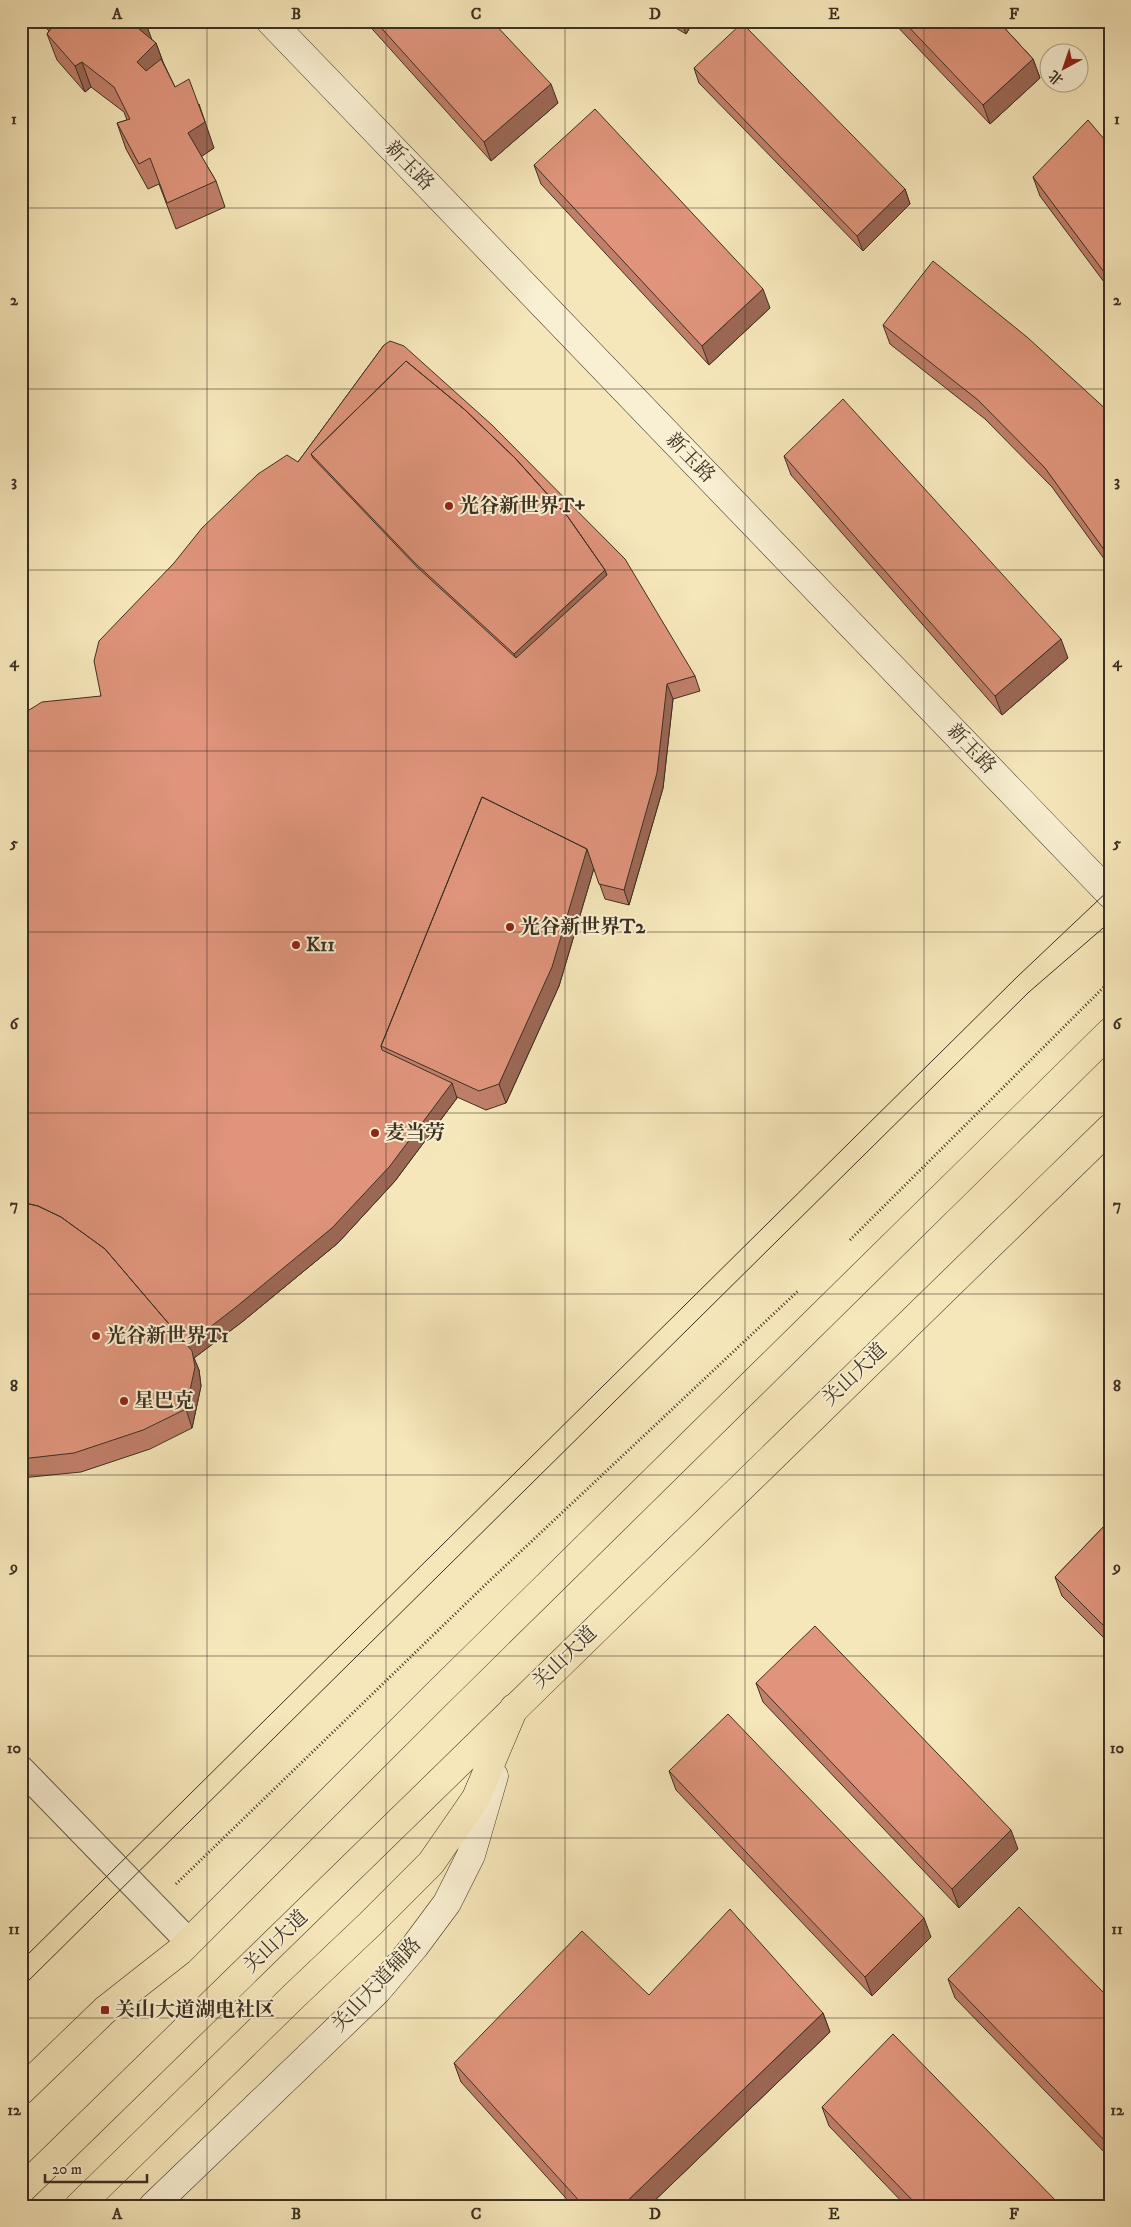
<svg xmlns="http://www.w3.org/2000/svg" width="1131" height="2227" font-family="'IM FELL DW Pica','Noto Serif SC',serif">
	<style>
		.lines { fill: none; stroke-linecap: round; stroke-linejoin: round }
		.street-casing { stroke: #6a5e49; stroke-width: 28 }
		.secondary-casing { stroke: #3c3023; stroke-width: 29 }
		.primary-casing { stroke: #3c3023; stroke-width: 29 }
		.highway-casing { stroke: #3c3023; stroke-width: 29 }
		.path { stroke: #3c3023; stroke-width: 3; stroke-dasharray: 1 2.5; stroke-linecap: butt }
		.street { stroke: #f9efd2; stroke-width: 26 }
		.secondary { stroke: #f9efd2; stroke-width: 28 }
		.primary { stroke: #f6e7ba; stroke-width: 28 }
		.highway { stroke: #f6e7ba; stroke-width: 28 }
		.tram { stroke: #3c3023; stroke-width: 1 }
		.wall { fill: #c07f6a; stroke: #3c3023 }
		.shaded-wall { fill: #9c6856; stroke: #3c3023 }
		.building { fill: #df947b; stroke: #3c3023; fill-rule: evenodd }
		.grid { fill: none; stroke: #3c3023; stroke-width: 1; stroke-opacity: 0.55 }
		.poi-dot { fill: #8f2418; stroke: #f9efd2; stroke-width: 2 }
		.labels { text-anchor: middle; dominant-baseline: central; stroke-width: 4; stroke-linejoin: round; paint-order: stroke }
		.street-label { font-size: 20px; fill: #3c3023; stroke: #f9efd2 }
		.poi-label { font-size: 20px; font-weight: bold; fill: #3c3023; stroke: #f9efd2; text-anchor: start }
		.neatline { fill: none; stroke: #3c3023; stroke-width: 2 }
		.grid-label { font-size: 16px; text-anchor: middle; font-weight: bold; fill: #3c3023 }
	</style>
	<rect width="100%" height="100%" fill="#f6e7ba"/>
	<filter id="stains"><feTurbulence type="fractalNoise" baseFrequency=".004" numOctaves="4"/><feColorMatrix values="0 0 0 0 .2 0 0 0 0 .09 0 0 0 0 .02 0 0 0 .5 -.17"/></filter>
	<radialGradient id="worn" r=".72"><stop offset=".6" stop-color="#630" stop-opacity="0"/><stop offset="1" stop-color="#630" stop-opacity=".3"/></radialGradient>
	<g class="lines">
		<g class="street-casing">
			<path id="street" d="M21,1769L189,1942"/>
		</g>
		<g class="secondary-casing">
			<path id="secondary" d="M270,21L1110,894
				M153,2206L377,1991L415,1946L447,1903L471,1855L494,1776"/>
		</g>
		<g class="primary-casing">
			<path id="primary" d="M21,2091L105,2010L180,1951L433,1698L1110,1032
				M21,2190L1110,1128"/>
		</g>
		<g class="highway-casing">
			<path id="highway" d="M79,2206L294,1996L370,1924L431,1863L476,1798L514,1708"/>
		</g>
		<path class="path" d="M850,1240L1110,981
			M176,1884L484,1586L799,1290"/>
		<use href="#street" class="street"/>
		<use href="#secondary" class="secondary"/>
		<use href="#primary" class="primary"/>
		<use href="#highway" class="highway"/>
		<path class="tram" d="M21,1961L1017,977L1110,889
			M21,1988L1029,992L1110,922"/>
	</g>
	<path class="wall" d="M39,21H145L151,39L156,43L163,62L175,87L214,148L201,156L216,181L225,207L176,229L159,184L148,189L126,149L117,123L127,120L124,112L91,87L85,92L57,60L47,34L49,31Z
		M365,21H492L558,103L491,161Z
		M664,21H694L686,34Z
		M892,21H998L1033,59L1040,78L990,124Z
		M694,68L905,189L910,204L863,251L699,83Z
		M1110,146V290L1040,196L1033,177Z
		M534,165L770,308L709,365L541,184Z
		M883,325L1110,413V567L1052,487L985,419L890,344Z
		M384,345L695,676L700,691L673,699L663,788L629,905L605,899L594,868L559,986L506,1103L486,1110L457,1097V1098L395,1181L338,1243L242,1322L194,1358L199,1370L201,1386L192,1428L150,1449L81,1472L21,1478V715L101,696L298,462Z
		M784,456L1068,658L1002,715L791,475Z
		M1110,1520V1644L1062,1596L1055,1577Z
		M756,1683L1018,1849L959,1908L763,1702Z
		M669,1771L931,1937L872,1996L676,1790Z
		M948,1979L1110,1999V2158L955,1998Z
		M823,2013L830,2032L649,2206H573L461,2082L454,2063Z
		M822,2107L1061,2206H906L829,2126Z"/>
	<path class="shaded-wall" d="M136,21H145L152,40L133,24Z
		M681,21H694L686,34Z
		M156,43L165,68L146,88L137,62Z
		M1033,59L1040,78L990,124L983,105Z
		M82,62L91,87L85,92L75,66Z
		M551,84L558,103L491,161L484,142Z
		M199,104L214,148L198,159L188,133Z
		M905,189L910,204L863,251L857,236Z
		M763,289L770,308L709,365L702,346Z
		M1110,547V563L1105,551Z
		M605,570L612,589L521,673L514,654Z
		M1061,639L1068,658L1002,715L995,696Z
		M667,684L673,699L663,788L629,905L624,890Z
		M587,849L594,868L559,986L506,1103L499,1084Z
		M452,1083L457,1098L395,1181L338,1243L242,1322L194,1358L199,1370L201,1386L192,1428L186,1409V1345Z
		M1011,1830L1018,1849L959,1908L952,1889Z
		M924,1918L931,1937L872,1996L865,1977Z
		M823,2013L830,2032L649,2206H622Z"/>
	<path class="building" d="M55,21H136L133,24L156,43L137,62L146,71L161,59L175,87L189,79L205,122L188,133L216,181L167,203L150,158L139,164L117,123L130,119L114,87L82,62L75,66L47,34L56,22Z
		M375,21H492L551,84L484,142Z
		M903,21H998L1033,59L983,105Z
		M742,23L905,189L857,236L694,68Z
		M595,109L763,289L702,346L534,165Z
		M1088,120L1110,146V280L1033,177Z
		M933,261L1027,337L1110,413V547L1105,551L1045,468L978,400L883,325Z
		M390,341L404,346L492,425L625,559L695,676L667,684L657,773L624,890L599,884L587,849L482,797L381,1046L382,1050L452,1083L390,1166L332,1228L236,1307L187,1345L105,1249L61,1217L38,1206L21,1202V715L42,702L101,696L94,661L99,641L174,563L202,528L258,474L287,455L298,462L384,345ZM406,361L464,409L515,458L568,517L605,570L607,575L516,658L417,567L313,458L311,454Z
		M406,361L464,409L515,458L568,517L605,570L514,654L415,563L311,454Z
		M843,399L1061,639L995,696L784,456Z
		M482,797L587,849L552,967L499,1084L479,1091L381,1046Z
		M21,1202L38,1206L61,1217L105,1249L192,1351L195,1367L186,1409L143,1430L74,1453L21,1459Z
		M1110,1520V1632L1055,1577Z
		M815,1626L1011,1830L952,1889L756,1683Z
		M728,1714L924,1918L865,1977L669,1771Z
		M1019,1907L1110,1999V2146L948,1979Z
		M730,1909L823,2013L622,2206H584L454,2063L582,1931L649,1995Z
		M893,2034L1061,2206H918L822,2107Z"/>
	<path class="grid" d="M207,21V2206M386,21V2206M565,21V2206M745,21V2206M924,21V2206M21,208H1110M21,389H1110M21,570H1110M21,751H1110M21,932H1110M21,1113H1110M21,1294H1110M21,1475H1110M21,1656H1110M21,1838H1110M21,2018H1110"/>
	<g class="poi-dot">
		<circle cx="449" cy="506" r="5"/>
		<circle cx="510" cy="927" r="5"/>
		<circle cx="296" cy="945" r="5"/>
		<circle cx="375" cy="1133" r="5"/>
		<circle cx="96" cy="1336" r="5"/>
		<circle cx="124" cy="1401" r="5"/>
		<rect x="100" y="2005" width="10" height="10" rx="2.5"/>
	</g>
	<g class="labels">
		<g class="street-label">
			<text transform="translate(409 166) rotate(46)">新玉路</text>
			<text transform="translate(690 458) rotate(46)">新玉路</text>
			<text transform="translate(971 749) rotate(46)">新玉路</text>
			<text transform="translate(855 1375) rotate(-44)">关山大道</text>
			<text transform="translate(565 1658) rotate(-44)">关山大道</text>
			<text transform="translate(276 1942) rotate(-44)">关山大道</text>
			<text transform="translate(377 1985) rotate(-47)">关山大道辅路</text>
		</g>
		<g class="poi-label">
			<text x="459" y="506">光谷新世界T+</text>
			<text x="520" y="927">光谷新世界T2</text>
			<text x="306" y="945">K11</text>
			<text x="385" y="1133">麦当劳</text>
			<text x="106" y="1336">光谷新世界T1</text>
			<text x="134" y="1401">星巴克</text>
			<text x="115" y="2010">关山大道湖电社区</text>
		</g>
	</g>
	<rect width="1131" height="2227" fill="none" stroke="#f6e7ba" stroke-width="55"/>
	<g transform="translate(1064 68) rotate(220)"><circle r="24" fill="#f9efd2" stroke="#ada38c"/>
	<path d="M0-4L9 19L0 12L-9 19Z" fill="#8f2418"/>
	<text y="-8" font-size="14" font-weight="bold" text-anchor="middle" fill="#3c3023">北</text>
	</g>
	<path d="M45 2174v8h102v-8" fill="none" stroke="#3c3023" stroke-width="2.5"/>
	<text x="52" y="2174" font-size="15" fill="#3c3023" stroke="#f9efd2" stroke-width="4" paint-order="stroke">20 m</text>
	<rect x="28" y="28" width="1076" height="2172" class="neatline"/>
	<g class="grid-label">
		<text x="117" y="19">A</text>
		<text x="296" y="19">B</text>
		<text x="476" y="19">C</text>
		<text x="655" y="19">D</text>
		<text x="834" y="19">E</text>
		<text x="1014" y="19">F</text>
		<text x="14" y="124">1</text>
		<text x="1117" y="124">1</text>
		<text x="14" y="305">2</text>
		<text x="1117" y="305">2</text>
		<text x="14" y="486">3</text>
		<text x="1117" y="486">3</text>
		<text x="14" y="667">4</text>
		<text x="1117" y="667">4</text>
		<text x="14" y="848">5</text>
		<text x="1117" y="848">5</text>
		<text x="14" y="1029">6</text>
		<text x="1117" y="1029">6</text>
		<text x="14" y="1210">7</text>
		<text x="1117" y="1210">7</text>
		<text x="14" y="1391">8</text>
		<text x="1117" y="1391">8</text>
		<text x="14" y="1572">9</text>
		<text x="1117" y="1572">9</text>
		<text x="14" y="1753">10</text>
		<text x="1117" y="1753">10</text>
		<text x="14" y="1934">11</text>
		<text x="1117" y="1934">11</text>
		<text x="14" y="2115">12</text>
		<text x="1117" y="2115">12</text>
		<text x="117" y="2219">A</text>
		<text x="296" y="2219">B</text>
		<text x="476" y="2219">C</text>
		<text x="655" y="2219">D</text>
		<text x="834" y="2219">E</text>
		<text x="1014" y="2219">F</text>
	</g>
	<rect width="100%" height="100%" filter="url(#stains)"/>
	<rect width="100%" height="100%" fill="url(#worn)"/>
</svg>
